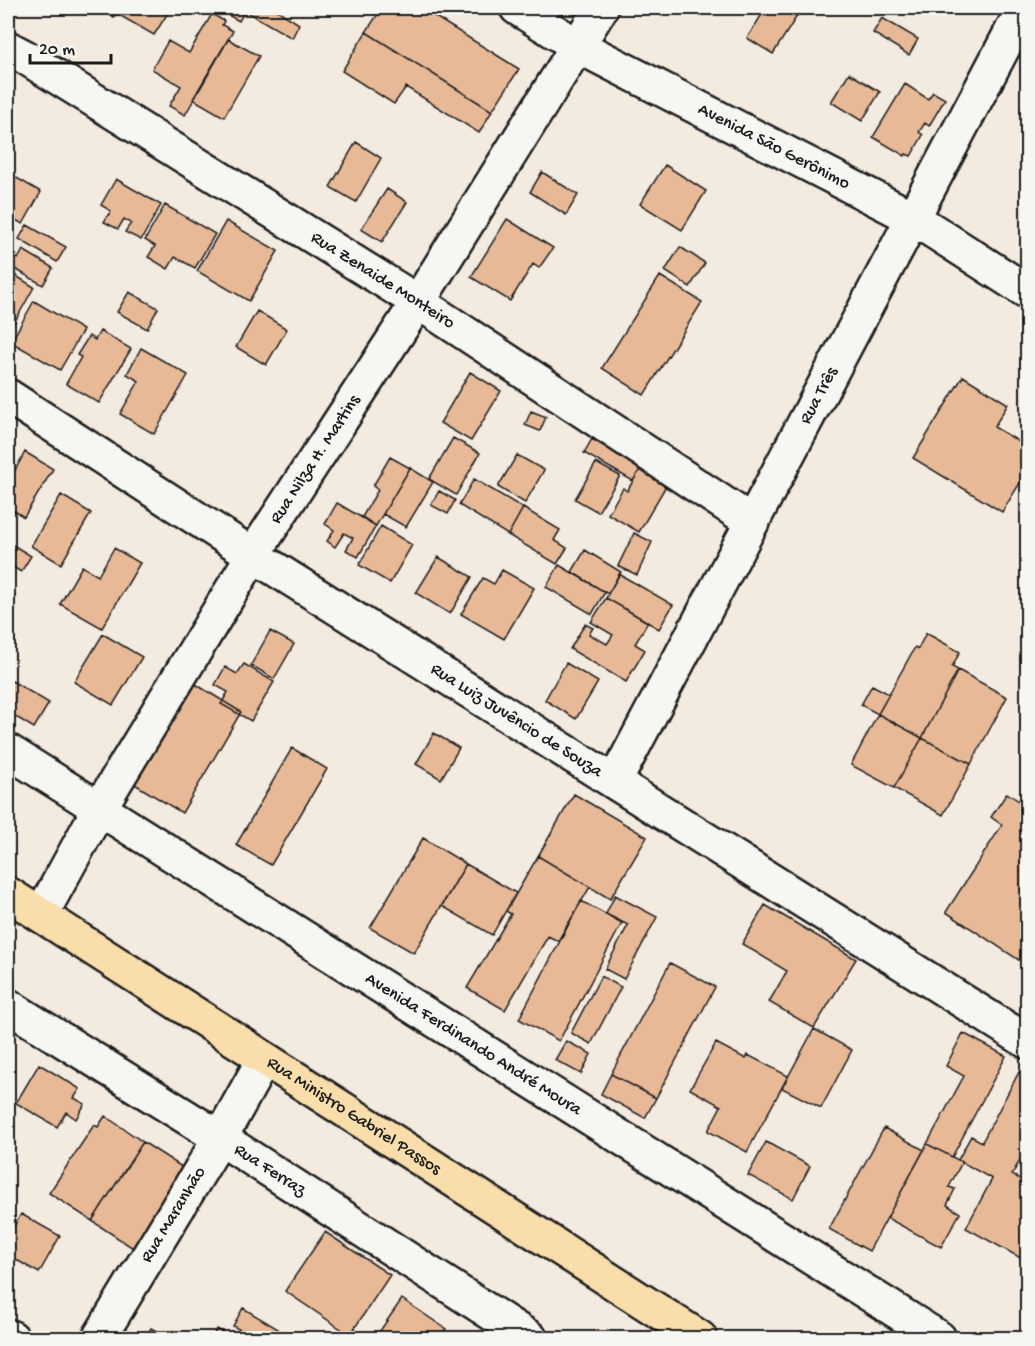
<svg xmlns="http://www.w3.org/2000/svg" width="1035" height="1346" font-family="'Gochi Hand',sans-serif">
	<style>
		.building { fill: #e7b997; stroke: #1c1c1c; stroke-width: 1.5 }
		.lines { fill: none; stroke-linecap: round; stroke-linejoin: round }
		.minor-casing { stroke: #1c1c1c; stroke-width: 38 }
		.major-casing { stroke: #1c1c1c; stroke-width: 38 }
		.minor { stroke: #f6f6f2; stroke-width: 33 }
		.major { stroke: #f9deab; stroke-width: 33 }
		.labels { text-anchor: middle; dominant-baseline: central; stroke-width: 4.5; stroke-linejoin: round; paint-order: stroke }
		.street-label { font-size: 18px; fill: #1c1c1c; stroke: #f6f6f2 }
	</style>
	<rect width="100%" height="100%" fill="#f3eae0"/>
	<filter id="ink" filterUnits="userSpaceOnUse"><feTurbulence type="fractalNoise" baseFrequency=".0167" numOctaves="2"/><feDisplacementMap in="SourceGraphic" scale="12" xChannelSelector="R" yChannelSelector="G"/><feConvolveMatrix kernelMatrix="1 2 1 2 8 2 1 2 1" color-interpolation-filters="sRGB"/></filter>
	<g filter="url(#ink)">
		<path class="building" d="M97,8H120L114,17Z
			M124,8H171L154,35L119,15Z
			M231,8H236L244,12L239,21L226,14Z
			M250,8H274L299,24L292,38L247,12Z
			M382,8H421L519,69L492,111L366,32Z
			M766,8H783L797,16L773,54L747,38Z
			M212,14L224,21L222,25L233,31L185,115L169,106L181,86L152,69L168,41L189,53Z
			M882,18L918,39L909,55L873,33Z
			M366,32L492,111L479,133L406,87L394,104L342,71Z
			M228,39L259,56L224,117L193,99Z
			M849,73L880,92L862,121L831,102Z
			M905,84L928,99L933,92L945,99L929,126L925,123L919,132L923,135L911,156L906,154L905,156L873,137Z
			M356,142L381,158L356,202L330,187Z
			M665,165L706,191L682,230L640,204Z
			M542,172L578,195L566,215L530,192Z
			M8,173L41,192L23,224L8,216Z
			M116,179L161,205L141,240L125,232L131,223L124,219L118,229L104,222L111,211L101,205Z
			M387,189L407,202L382,242L361,229Z
			M165,205L215,234L195,268L175,257L168,269L148,257L155,246L145,240Z
			M507,219L553,248L539,268L533,264L510,301L471,277Z
			M226,221L278,251L249,301L197,271Z
			M27,225L66,247L57,262L19,239Z
			M680,247L705,263L690,287L665,271Z
			M23,250L53,268L43,285L8,265L10,254L18,259Z
			M8,271L34,287L8,334Z
			M660,276L702,302L644,395L602,368Z
			M129,292L158,308L147,329L117,312Z
			M34,301L83,330L60,370L11,342Z
			M257,311L287,329L266,365L236,347Z
			M100,331L131,349L99,403L66,384L81,357L77,355L89,336L95,340Z
			M141,348L188,375L154,434L120,414L139,381L127,374Z
			M470,372L501,391L471,441L440,423Z
			M963,376L1008,404L994,427L1028,447V470L1002,512L913,458Z
			M531,411L546,417L540,431L525,425Z
			M453,438L480,453L456,495L429,479Z
			M592,439L641,468L633,481L584,453Z
			M25,452L53,469L24,517L8,507V483Z
			M517,455L544,470L525,503L498,487Z
			M390,457L410,468L376,526L362,517L378,490L373,486Z
			M596,463L620,476L598,512L575,499Z
			M410,468L433,482L406,527L383,514Z
			M641,468L667,484L639,532L608,514L623,488L627,491Z
			M474,479L523,508L508,535L459,505Z
			M439,491L455,500L448,514L431,505Z
			M61,495L91,513L61,564L31,546Z
			M337,503L376,526L358,557L346,550L353,538L344,533L335,547L327,541L334,530L325,524Z
			M523,508L560,530L554,540L567,548L557,564L508,535Z
			M381,526L412,545L390,583L359,565Z
			M634,533L652,542L637,575L618,566Z
			M8,542L31,556L21,572L8,564Z
			M114,548L140,563L102,628L60,604L82,566L98,576Z
			M585,550L621,572L608,594L572,572Z
			M438,557L472,577L450,614L416,593Z
			M559,565L605,592L592,614L546,587Z
			M502,570L534,588L504,639L461,614L483,578L494,584Z
			M619,574L673,605L659,629L606,598Z
			M606,598L648,622L635,644L645,650L626,682L570,649L585,624L593,628L589,634L607,644L613,635L591,622Z
			M270,631L294,644L274,679L251,665Z
			M926,633L960,652L952,667L958,670L922,738L878,714L915,647L918,649Z
			M103,634L142,657L113,705L74,682Z
			M566,663L598,682L576,719L545,700Z
			M244,664L274,682L251,721L221,704L228,692L215,685L225,667L237,674Z
			M958,670L1007,697L971,764L922,738Z
			M12,681L49,703L34,728L8,712V688Z
			M192,682L241,712L182,813L133,783Z
			M872,685L889,694L878,714L861,705Z
			M878,714L922,738L894,788L851,765Z
			M434,733L459,748L441,779L416,764Z
			M922,738L971,764L943,815L894,788Z
			M292,748L327,769L271,865L236,845Z
			M1028,787V966L946,912L1002,825L991,817L1007,793L1019,801Z
			M574,794L647,837L610,899L538,856Z
			M423,838L466,864L414,953L370,928Z
			M538,856L590,887L558,941L548,936L505,1010L467,988L511,914L506,911Z
			M466,864L516,893L492,935L442,906Z
			M615,895L657,917L624,979L605,969L628,925L606,914Z
			M581,901L622,923L559,1041L519,1019Z
			M765,905L856,959L814,1028L769,1002L787,971L742,944Z
			M670,963L715,987L656,1098L611,1074Z
			M601,976L621,987L591,1044L571,1033Z
			M814,1029L852,1050L821,1108L782,1088Z
			M963,1033L1006,1056L952,1157L927,1144L964,1076L946,1066Z
			M566,1041L591,1054L581,1074L555,1060Z
			M716,1043L746,1059L748,1055L788,1076L747,1152L708,1131L721,1106L690,1089Z
			M39,1064L80,1089L74,1098L85,1104L76,1119L66,1112L57,1127L16,1103Z
			M1019,1072L1028,1076V1145L1012,1175L1028,1183V1262L966,1228L992,1179L958,1160L971,1136L982,1142Z
			M611,1074L656,1098L645,1118L601,1094Z
			M105,1116L143,1142L92,1221L49,1193L94,1125L98,1127Z
			M884,1128L924,1150L869,1251L829,1229Z
			M143,1142L185,1169L136,1250L92,1221Z
			M766,1142L810,1166L793,1199L748,1175Z
			M927,1144L962,1162L949,1187L955,1189L947,1205L960,1213L941,1247L887,1218Z
			M21,1214L60,1236L39,1273L8,1255V1237Z
			M325,1232L390,1275L350,1335L285,1291Z
			M402,1299L446,1329L439,1338H375Z
			M243,1308L293,1338H254L233,1326Z
			M151,1328L168,1338H145Z
			M217,1329L227,1335L225,1338H211Z"/>
		<g class="lines">
			<g class="minor-casing">
				<g id="minor">
					<path id="s1" d="M517,8L576,45L913,218L1028,292"/>
					<path id="s2" d="M8,48L25,57L418,302L752,522"/>
					<path id="s3" d="M8,396L253,555L1028,1042"/>
					<path id="s4" d="M8,751L939,1338"/>
					<path id="s5" d="M615,781L1024,8"/>
					<path id="s6" d="M41,915L99,809L253,555L418,302L601,8"/>
					<path id="s7" d="M8,1006L220,1138L530,1338"/>
					<path d="M8,1336L12,1338"/>
					<path id="s8" d="M99,1338L220,1138L264,1059"/>
				</g>
			</g>
			<g class="major-casing">
				<g id="major">
					<path id="s9" d="M8,894L700,1338"/>
				</g>
			</g>
			<use href="#minor" class="minor"/>
			<use href="#major" class="major"/>
		</g>
	</g>
	<g class="labels">
		<g class="street-label">
			<text stroke="none"><textPath href="#s1" startOffset="292">Avenida São Gerônimo</textPath></text>
			<text stroke="none"><textPath href="#s2" startOffset="441">Rua Zenaide Monteiro</textPath></text>
			<text stroke="none"><textPath href="#s5" startOffset="436">Rua Três</textPath></text>
			<text stroke="none"><textPath href="#s6" startOffset="532">Rua Nilza H. Martins</textPath></text>
			<text stroke="none"><textPath href="#s3" startOffset="603">Rua Luiz Juvêncio de Souza</textPath></text>
			<text stroke="none"><textPath href="#s4" startOffset="550">Avenida Ferdinando André Moura</textPath></text>
			<text stroke="none"><textPath href="#s9" startOffset="411">Rua Ministro Gabriel Passos</textPath></text>
			<text stroke="none"><textPath href="#s7" startOffset="309">Rua Ferraz</textPath></text>
			<text stroke="none"><textPath href="#s8" startOffset="144">Rua Maranhão</textPath></text>
		</g>
	</g>
	<rect width="1035" height="1346" fill="none" stroke="#f6f6f2" stroke-width="30"/>
	<rect x="15" y="15" width="1005" height="1316" fill="none" stroke="#1c1c1c" stroke-width="2" filter="url(#ink)"/>
	<path d="M30 54v9h81v-9" fill="none" stroke="#1c1c1c" stroke-width="3"/>
	<text x="39" y="54" font-size="18" fill="#1c1c1c" stroke="#f6f6f2" stroke-width="4.5" paint-order="stroke">20 m</text>
</svg>
